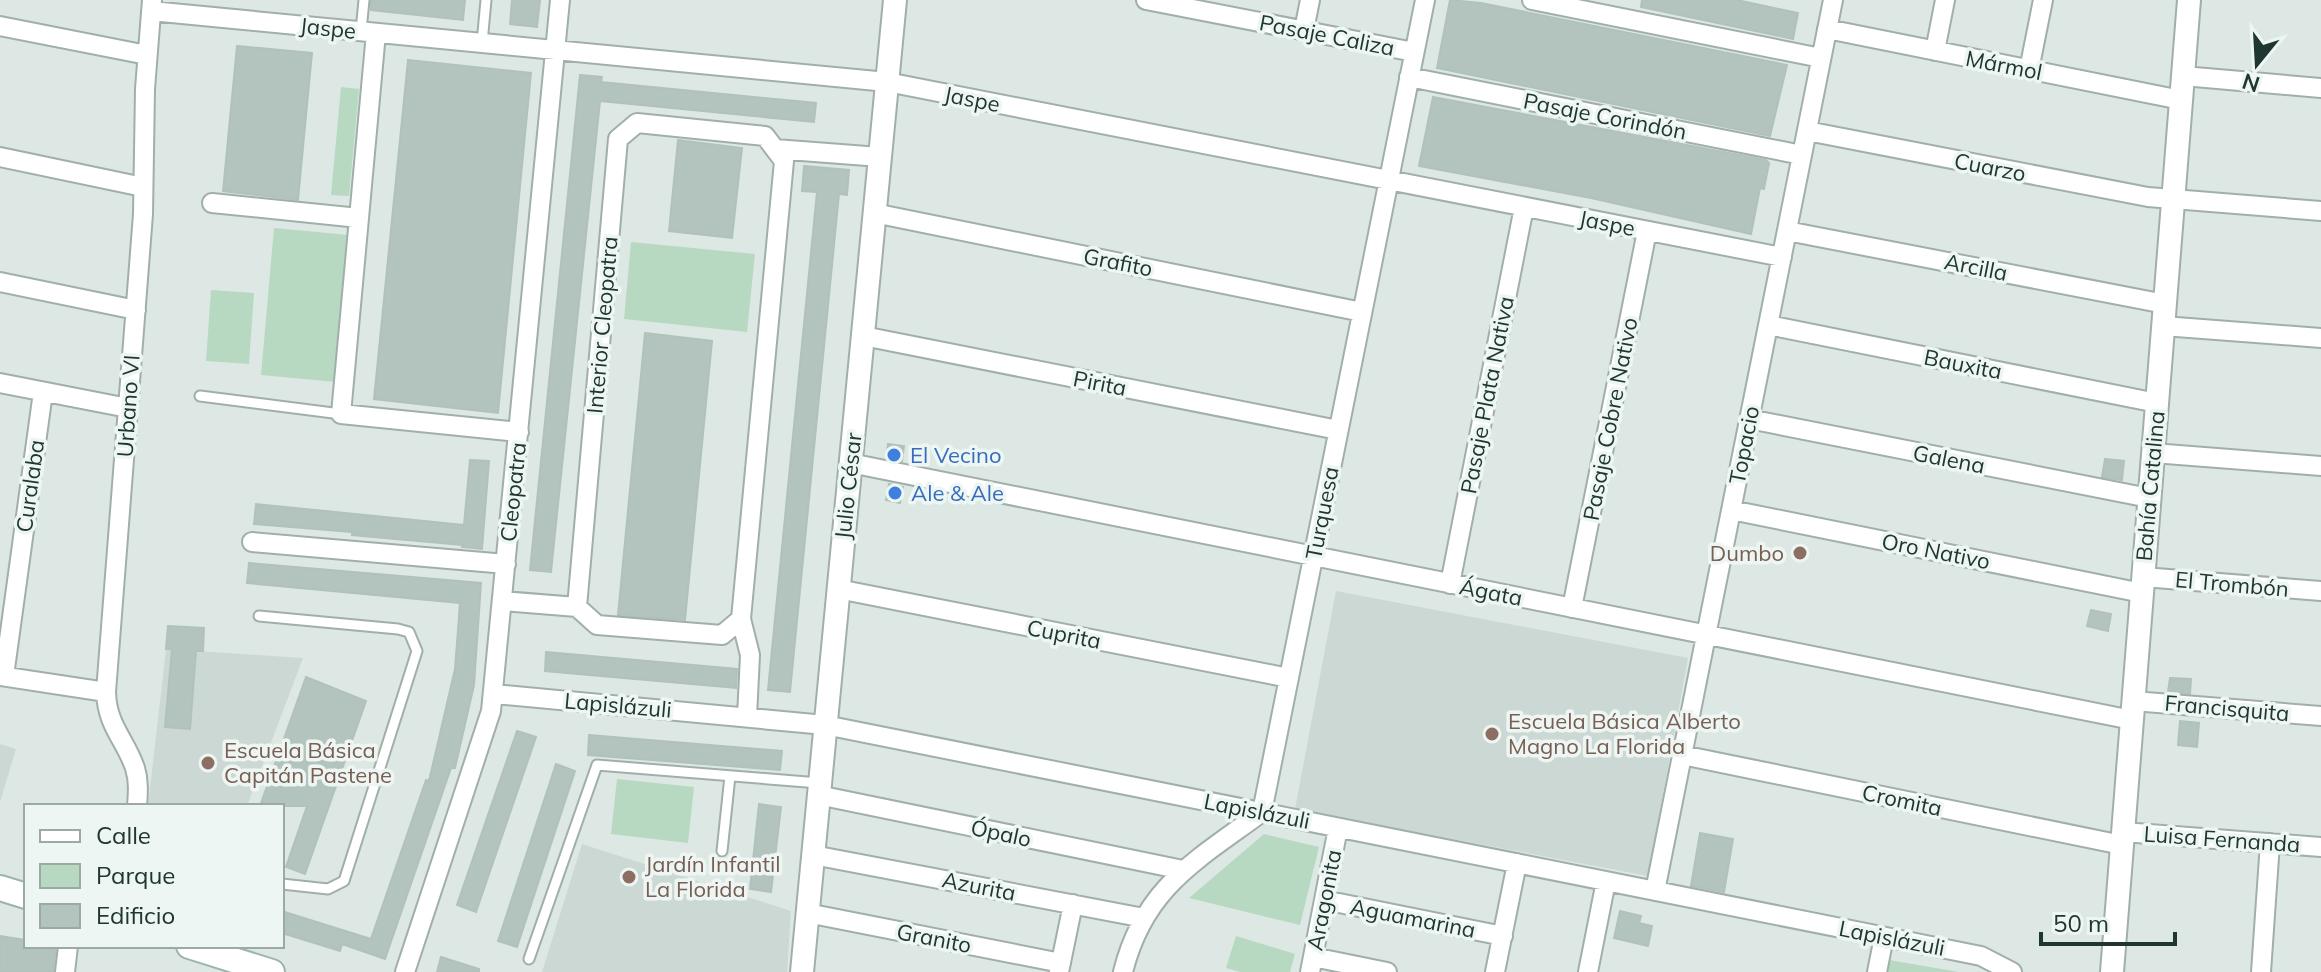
<svg xmlns="http://www.w3.org/2000/svg" width="2321" height="972" font-family="Mulish,sans-serif">
	<style>
		.built { fill: #ccd8d3 }
		.green { fill: #b7d9c1 }
		.building { fill: #b3c3bd; stroke: #b0c2bb; stroke-width: 2 }
		.lines { fill: none; stroke-linecap: round; stroke-linejoin: round }
		.service-casing { stroke: #a1afab; stroke-width: 13 }
		.minor-casing { stroke: #a1afab; stroke-width: 22 }
		.tertiary-casing { stroke: #a1afab; stroke-width: 26 }
		.secondary-casing { stroke: #9db4ac; stroke-width: 28 }
		.service { stroke: #fff; stroke-width: 9 }
		.minor { stroke: #fff; stroke-width: 18 }
		.tertiary { stroke: #fff; stroke-width: 22 }
		.secondary { stroke: #fff; stroke-width: 24 }
		.shop-dot { fill: #3f7fe0; stroke: #edf6f2; stroke-width: 3 }
		.education-dot { fill: #8d6e63; stroke: #edf6f2; stroke-width: 3 }
		.labels { text-anchor: middle; dominant-baseline: central; stroke-width: 7; stroke-linejoin: round; paint-order: stroke }
		.street-label { font-size: 22px; fill: #203731; stroke: #edf6f2 }
		.shop-label { font-size: 22px; fill: #366cbe; stroke: #edf6f2; text-anchor: start }
		.education-label { font-size: 22px; fill: #785e54; stroke: #edf6f2; text-anchor: start }
	</style>
	<rect width="100%" height="100%" fill="#dde8e4"/>
	<path class="built" d="M1336,591L1688,658L1648,876L1295,809Z
		M166,649L303,658L247,806H148Z
		M0,744L16,749L0,802Z
		M582,844L791,911L787,972H542Z"/>
	<path class="green" d="M341,87L359,89L349,196L331,195Z
		M274,228L349,235L336,382L261,375Z
		M631,242L755,254L747,332L624,319Z
		M211,290L254,293L249,364L206,361Z
		M617,779L694,787L688,843L611,834Z
		M1264,834L1319,847L1300,925L1189,898Z
		M1236,936L1295,954L1290,972H1240L1226,968Z
		M1889,960L1959,972H1887Z"/>
	<path class="building" d="M371,0H465L463,20L371,10Z
		M512,0H540L537,27L510,24Z
		M1450,0L1481,3L1787,65L1770,136L1437,68Z
		M1642,0H1737L1798,13L1793,39L1641,7Z
		M237,46L312,53L298,200L223,191Z
		M408,60L531,73L498,413L374,399Z
		M580,75L602,77L601,82L816,103L814,122L600,101L551,572L530,570Z
		M1433,97L1766,160L1769,163L1764,189L1760,188L1751,234L1591,198L1419,166Z
		M678,140L742,148L732,238L669,231Z
		M804,166L849,170L847,195L839,194L790,692L768,690L817,192L802,191Z
		M645,333L712,341L685,620L618,615Z
		M888,444L904,446L902,461L886,458Z
		M2105,459L2124,461L2122,480L2102,477Z
		M470,460L489,461L482,549L462,547L463,545L352,535V532L254,524L256,504L464,525Z
		M889,484L903,487L900,503L886,500Z
		M249,563L481,583L474,685L455,768H451L385,959L342,944L340,951L282,933V911L371,939L426,780L429,781L455,669L460,603L247,583Z
		M2091,610L2111,614L2108,631L2087,626Z
		M168,626L204,628L203,651H196L190,729L165,727L172,649H166Z
		M546,652L737,669L736,688L545,671Z
		M306,677L366,701L305,874L286,867L307,806H260Z
		M2170,678L2191,679L2190,694L2168,692Z
		M2180,721L2199,723L2197,747L2178,745Z
		M517,731L536,737L476,912L457,905Z
		M589,735L782,751L780,770L588,755Z
		M556,764L575,771L517,947L498,941Z
		M759,804L781,807L771,892L750,889Z
		M1700,833L1733,839L1724,892L1691,886Z
		M1620,911L1641,916L1639,923L1652,926L1648,946L1614,938Z
		M0,936L26,940V946H56L53,972H0Z
		M441,957L479,969V972H437Z"/>
	<g class="lines">
		<g class="service-casing">
			<path id="service" d="M361,31L364,0
				M482,43L486,0
				M200,396L341,414
				M259,616L398,629L409,632L417,651L344,881L328,889L282,884
				M722,851L730,776
				M529,959L597,765L819,783"/>
		</g>
		<g class="minor-casing">
			<path id="minor" d="M1146,0L1414,52
				M1532,0L1821,58
				M151,11L887,82L1782,257
				M0,26L147,55
				M1827,29L2181,100
				M1304,30L1310,0
				M376,33L341,414L519,432
				M1935,51L1945,0
				M2029,70L2043,0
				M2183,76L2321,88
				M1409,77L1802,155
				M637,123L765,136L784,161L741,619L722,635L597,625L577,607L618,139Z
				M1807,131L2148,197L2321,211
				M775,149L880,157
				M0,157L143,187
				M212,203L359,218
				M874,213L1362,312
				M1787,231L2165,304
				M0,282L136,310
				M1768,325L2157,403
				M2163,326L2321,338
				M863,336L1338,430
				M0,383L128,408
				M1749,419L2149,498
				M2153,453L2321,466
				M850,463L2132,720
				M1731,510L2142,593
				M252,542L506,564
				M2143,577L2321,591
				M1450,584L1524,207
				M838,589L1289,678
				M503,601L577,607
				M1572,608L1647,231
				M741,619L750,655L747,717
				M0,676L106,692
				M4,676L43,392
				M494,694L825,725L1981,956L2012,972
				M2133,701L2321,716
				M1682,755L2122,845
				M818,795L1183,870
				M137,806C138,793 139,781 135,768C125,739 107,726 106,692L143,214L145,89L152,0
				M2123,832L2321,847
				M813,855L1144,918
				M1655,891L1833,0
				M1324,900L1503,936
				M807,913L1061,963
				M1313,957L1387,972
				M65,972L68,946
				M405,972L491,711L560,0
				M1059,972L1073,904
				M1123,972C1144,887 1197,860 1262,812L1425,0
				M1310,972L1338,828
				M1495,972L1517,863
				M1588,972L1606,881
				M1877,972L1884,937
				M2261,972L2270,843"/>
		</g>
		<g class="tertiary-casing">
			<path id="tertiary" d="M802,972L895,0
				M2112,972L2189,0"/>
		</g>
		<g class="secondary-casing">
			<path id="secondary" d="M0,888L26,896
				M189,946L272,972"/>
		</g>
		<use href="#service" class="service"/>
		<use href="#minor" class="minor"/>
		<use href="#tertiary" class="tertiary"/>
		<use href="#secondary" class="secondary"/>
	</g>
	<g class="shop-dot">
		<circle cx="894" cy="455" r="8"/>
		<circle cx="895" cy="493" r="8"/>
	</g>
	<g class="education-dot">
		<circle cx="1800" cy="553" r="8"/>
		<circle cx="1492" cy="734" r="8"/>
		<circle cx="208" cy="763" r="8"/>
		<circle cx="629" cy="877" r="8"/>
	</g>
	<g class="labels">
		<g class="street-label">
			<text transform="translate(328 28) rotate(6)">Jaspe</text>
			<text transform="translate(1327 35) rotate(11)">Pasaje Caliza</text>
			<text transform="translate(2004 65) rotate(11)">Mármol</text>
			<text transform="translate(972 99) rotate(11)">Jaspe</text>
			<text transform="translate(1605 116) rotate(11)">Pasaje Corindón</text>
			<text transform="translate(1990 167) rotate(11)">Cuarzo</text>
			<text transform="translate(1607 223) rotate(11)">Jaspe</text>
			<text transform="translate(1118 262) rotate(11)">Grafito</text>
			<text transform="translate(1976 267) rotate(11)">Arcilla</text>
			<text transform="translate(602 325) rotate(-85)">Interior Cleopatra</text>
			<text transform="translate(1963 364) rotate(11)">Bauxita</text>
			<text transform="translate(1100 383) rotate(11)">Pirita</text>
			<text transform="translate(1487 395) rotate(-79)">Pasaje Plata Nativa</text>
			<text transform="translate(128 406) rotate(-86)">Urbano VI</text>
			<text transform="translate(1610 419) rotate(-79)">Pasaje Cobre Nativo</text>
			<text transform="translate(1744 445) rotate(-79)">Topacio</text>
			<text transform="translate(1949 459) rotate(11)">Galena</text>
			<text transform="translate(30 486) rotate(-82)">Curalaba</text>
			<text transform="translate(848 486) rotate(-84)">Julio César</text>
			<text transform="translate(2150 486) rotate(-85)">Bahía Catalina</text>
			<text transform="translate(513 492) rotate(-84)">Cleopatra</text>
			<text transform="translate(1322 513) rotate(-79)">Turquesa</text>
			<text transform="translate(1936 551) rotate(11)">Oro Nativo</text>
			<text transform="translate(2232 584) rotate(5)">El Trombón</text>
			<text transform="translate(1491 592) rotate(11)">Ágata</text>
			<text transform="translate(1064 634) rotate(11)">Cuprita</text>
			<text transform="translate(618 705) rotate(5)">Lapislázuli</text>
			<text transform="translate(2227 708) rotate(5)">Francisquita</text>
			<text transform="translate(1902 800) rotate(12)">Cromita</text>
			<text transform="translate(1257 811) rotate(11)">Lapislázuli</text>
			<text transform="translate(1001 833) rotate(12)">Ópalo</text>
			<text transform="translate(2222 839) rotate(4)">Luisa Fernanda</text>
			<text transform="translate(979 886) rotate(11)">Azurita</text>
			<text transform="translate(1324 900) rotate(-79)">Aragonita</text>
			<text transform="translate(1413 918) rotate(11)">Aguamarina</text>
			<text transform="translate(934 938) rotate(11)">Granito</text>
			<text transform="translate(1892 938) rotate(11)">Lapislázuli</text>
		</g>
		<g class="shop-label">
			<text x="910" y="455">El Vecino</text>
			<text x="911" y="493">Ale &amp; Ale</text>
		</g>
		<g class="education-label">
			<text x="1784" y="553" text-anchor="end">Dumbo</text>
			<text x="1508" y="721">Escuela Básica Alberto<tspan x="1508" dy="25">Magno La Florida</tspan></text>
			<text x="224" y="750">Escuela Básica<tspan x="224" dy="25">Capitán Pastene</tspan></text>
			<text x="645" y="864">Jardín Infantil<tspan x="645" dy="25">La Florida</tspan></text>
		</g>
	</g>
	<rect x="24" y="804" width="260" height="144" fill="#edf6f2" stroke="#9baaa5" stroke-width="2"/>
	<rect x="40" y="830" width="40" height="12" fill="#ffffff" stroke="#9baaa5" stroke-width="2"/>
	<text x="96" y="844" font-size="24" fill="#203731">Calle</text>
	<rect x="40" y="864" width="40" height="24" fill="#b7d9c1" stroke="#9baaa5" stroke-width="2"/>
	<text x="96" y="884" font-size="24" fill="#203731">Parque</text>
	<rect x="40" y="904" width="40" height="24" fill="#b3c3bd" stroke="#9baaa5" stroke-width="2"/>
	<text x="96" y="924" font-size="24" fill="#203731">Edificio</text>
	<g transform="translate(2257 64) rotate(198)" stroke="#edf6f2" stroke-width="6" paint-order="stroke">
	<path d="M0-6L14 30L0 20L-14 30Z" fill="#203731"/>
	<text y="-12" font-size="22" font-weight="bold" text-anchor="middle" fill="#203731">N</text>
	</g>
	<path d="M2041 932v12h134v-12" fill="none" stroke="#203731" stroke-width="4"/>
	<text x="2053" y="932" font-size="24" fill="#203731" stroke="#edf6f2" stroke-width="6" paint-order="stroke">50 m</text>
</svg>
